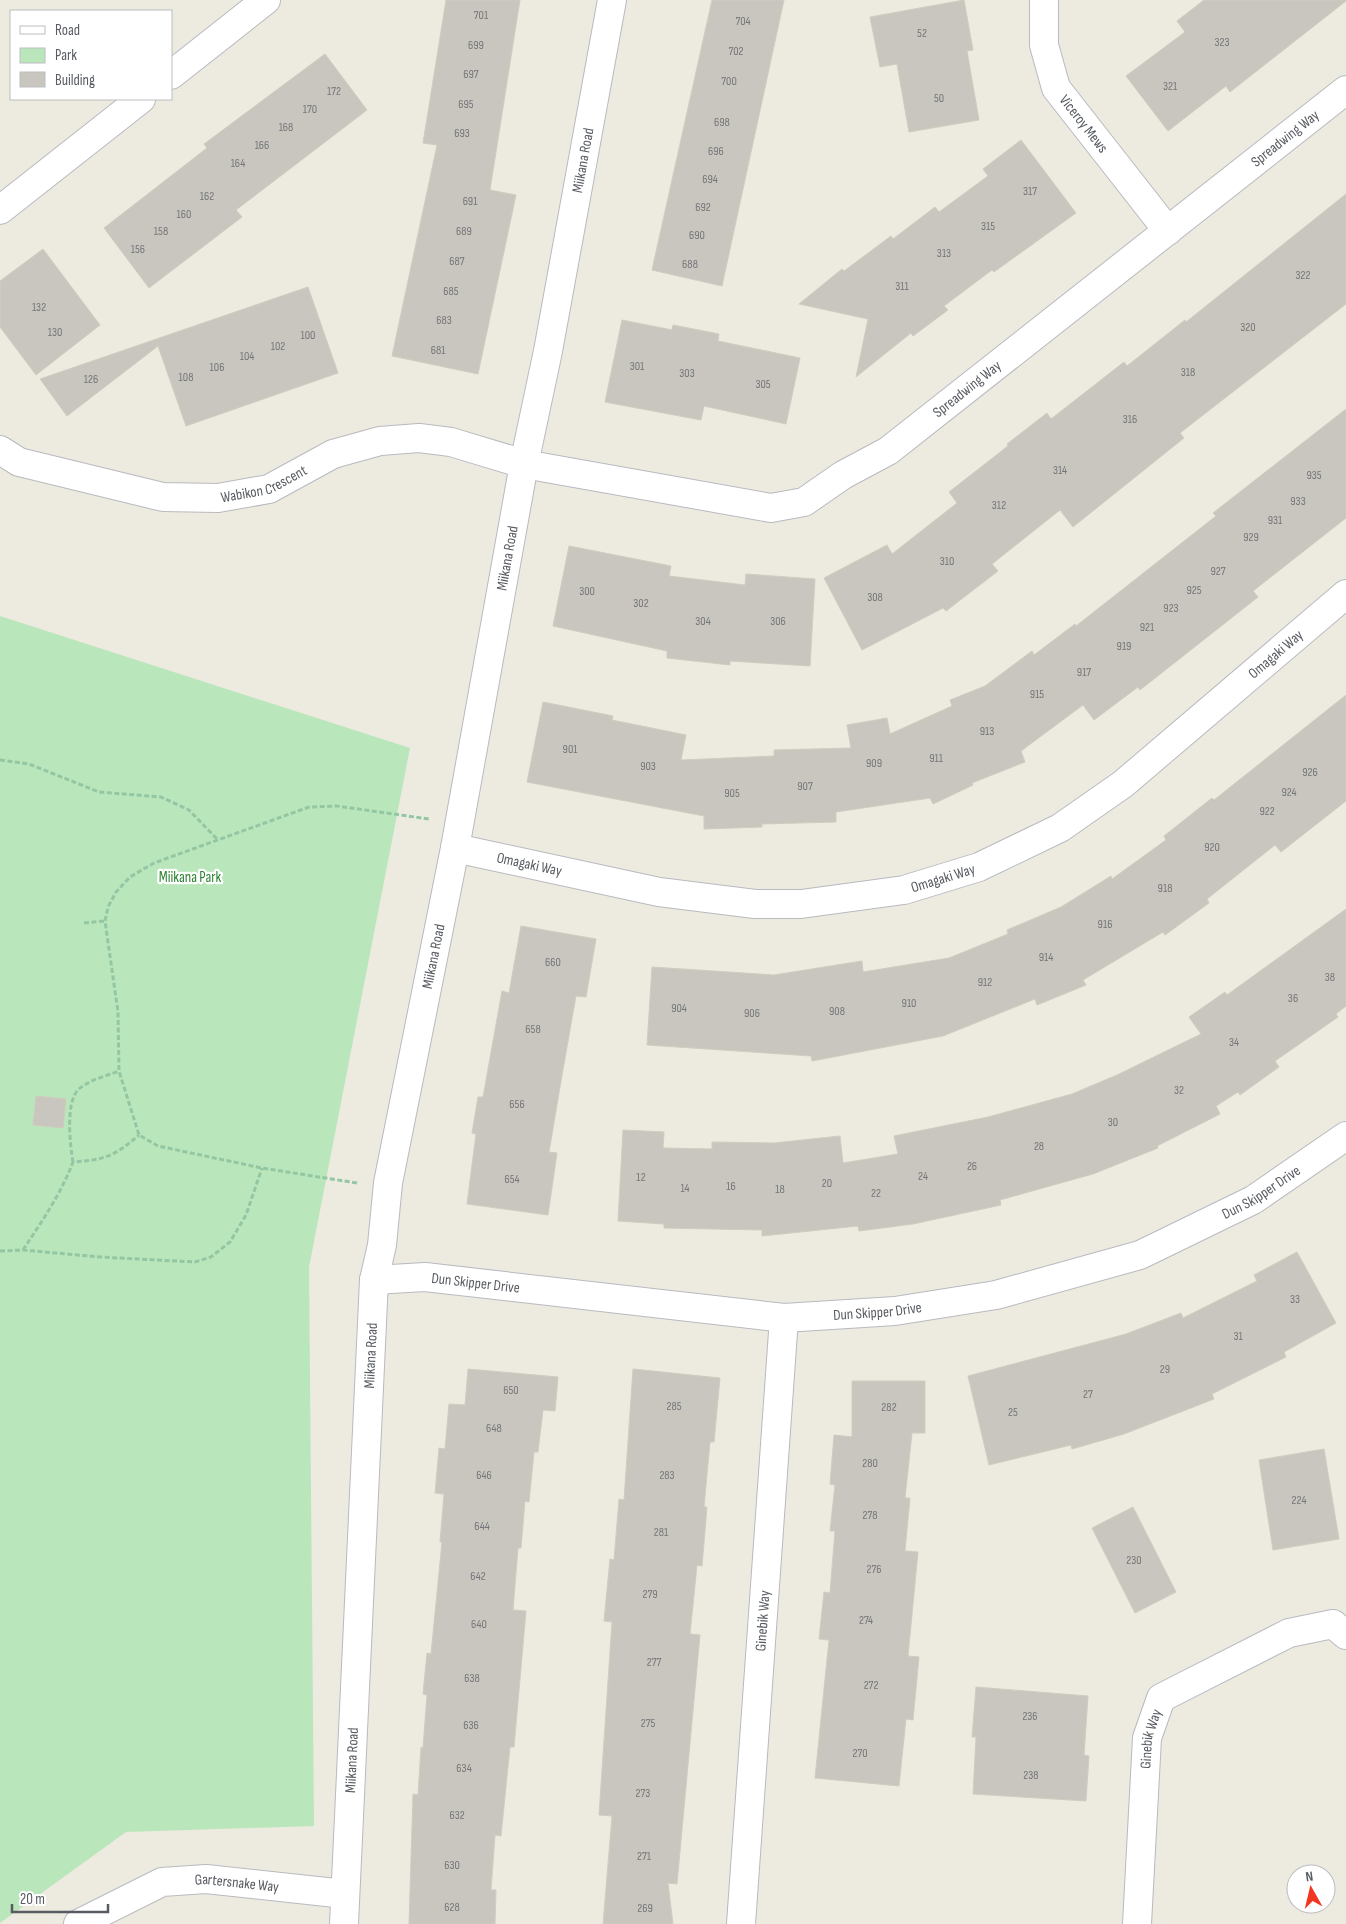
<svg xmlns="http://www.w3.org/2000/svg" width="1346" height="1924" font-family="'Sofia Sans Condensed',sans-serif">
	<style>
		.green { fill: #bae6bb }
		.building { fill: #c9c6bf; stroke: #d1ccbe }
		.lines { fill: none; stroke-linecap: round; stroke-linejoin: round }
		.minor-casing { stroke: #b8bac0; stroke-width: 30 }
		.tertiary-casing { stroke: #b8bac0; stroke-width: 30 }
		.path { stroke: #93c7a3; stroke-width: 3; stroke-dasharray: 5 2.5; stroke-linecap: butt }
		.minor { stroke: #fff; stroke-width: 28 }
		.tertiary { stroke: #fff; stroke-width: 28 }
		.labels { text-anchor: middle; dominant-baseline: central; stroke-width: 4.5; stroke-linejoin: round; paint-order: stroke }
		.number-label { font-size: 12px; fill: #747679 }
		.street-label { font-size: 15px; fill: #585c62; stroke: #fff }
		.park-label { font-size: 15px; fill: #2f8235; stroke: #fff }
	</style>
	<rect width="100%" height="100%" fill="#edeadf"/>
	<path class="green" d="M0,616L410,748L309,1267L314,1826L126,1832L0,1923Z"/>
	<path class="building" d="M446,0H520L490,190L516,195L478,374L392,356L437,145L423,143Z
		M712,0H784L722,286L652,270Z
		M964,0L973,50L967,51L979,120L909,132L897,64L880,67L870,17Z
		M1204,0H1346V1L1230,92L1226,86L1168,131L1126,76L1185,32L1177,21Z
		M325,54L367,110L236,210L242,217L149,288L104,228L207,148L204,144Z
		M1021,140L1076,213L994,272L992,270L944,306L948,310L913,336L911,333L856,377L868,319L799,304L842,269L844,271L891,236L893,239L935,207L939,212L988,176L983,169Z
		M1346,194V304L1180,433L1184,438L1073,527L1060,510L992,564L998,571L946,611L943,608L862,650L824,578L887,545L892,554L957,503L949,492L1008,446L1007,444L1047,413L1051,419L1124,362L1127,366L1185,320L1186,322Z
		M43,249L100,325L36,375L0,327V281Z
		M308,287L338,373L186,426L158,346L67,416L40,379Z
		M622,320L672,330L673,325L719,334L718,341L800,358L786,424L704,406L701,420L605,402Z
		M1346,409V518L1253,591L1258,597L1140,690L1138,687L1094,720L1083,705L1021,751L1025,762L972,783L973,785L933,804L930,798L836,812V822L762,824V827L704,829V816L527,782L543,702L613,716L612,720L686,735L681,760L774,756V750L851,748L847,725L887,718L890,734L952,706L950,700L985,686L1032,651L1034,655L1075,624L1076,626L1216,516L1213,513Z
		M569,546L671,566L669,576L745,585L746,574L815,579L810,666L730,661V665L667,658V651L553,626Z
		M1346,695V801L1281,852L1275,845L1207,899L1209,903L1165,935L1163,932L1083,980L1086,985L1037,1005L1035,999L943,1036L812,1061L811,1056L647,1045L652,967L774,975L862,961L863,972L949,958L1008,934L1007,930L1061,907L1111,876L1112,879L1166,840L1164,836L1212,798L1214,800Z
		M1346,909V1006L1336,1014L1338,1017L1275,1061L1279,1067L1240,1095L1238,1092L1216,1106L1220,1114L1157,1146L1158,1148L1093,1174L1000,1200L1001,1205L913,1224L859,1231L858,1226L762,1236V1230L664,1228V1224L618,1221L623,1130L664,1132L663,1148L712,1149V1142L774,1143L840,1136L843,1163L898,1154L894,1136L988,1117L1072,1094L1117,1075L1201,1034L1189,1017L1225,992L1227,995Z
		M521,926L596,939L586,997L576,996L561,1081L549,1152L557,1153L548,1215L467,1204L476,1134L472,1133L478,1097H483L502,991L509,993Z
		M36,1096L66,1099L63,1128L33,1125Z
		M1297,1252L1336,1323L1284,1352L1286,1357L1212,1394L1214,1399L1124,1434L1072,1449L1071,1445L989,1465L968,1376L1126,1334L1181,1313L1183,1318L1257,1281L1254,1275Z
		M468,1369L558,1377L555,1411L543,1410L538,1452H534L529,1502L525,1501L521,1548H518L513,1610L526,1611L514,1747H510L501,1836L495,1835L491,1890H496L495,1924H409L413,1794L418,1795L421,1747L423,1748L427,1695L423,1694L427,1653L431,1654L442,1542H440L444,1494L435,1493L439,1448L445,1449L449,1404L465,1405Z
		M633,1369L720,1378L714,1442H710L704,1507H707L702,1566L697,1565L690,1634L700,1635L677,1884L668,1883L673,1924H603L612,1816L599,1815L612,1622L604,1621L610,1559L614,1560L619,1499L624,1500Z
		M852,1381H925V1433H912L905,1498H910L905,1551L918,1552L908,1656L919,1657L913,1720L906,1719L899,1786L815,1778L829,1640L819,1639L824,1592L830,1593L835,1531H830L835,1485L830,1484L834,1435L852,1437Z
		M1324,1449L1339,1539L1273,1550L1259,1460Z
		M1133,1507L1176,1592L1135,1613L1092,1528Z
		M976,1687L1088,1696L1084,1755L1089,1756L1086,1801L973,1794L976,1737H972Z"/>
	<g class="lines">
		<g class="minor-casing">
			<g id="minor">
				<path id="s1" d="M1044,0V45L1056,88L1168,231"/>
				<path d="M171,75L266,0"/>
				<path d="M0,210L141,99"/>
				<path id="s2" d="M0,450L19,462L163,497L218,498L269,489L333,454L380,441L419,438L451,442L524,464L771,508L804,502L843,475L888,451L1346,90"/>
				<path id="s3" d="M455,848L659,892L755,904H801L904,890L979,867L1060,828L1123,784L1346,594"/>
				<path id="s4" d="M78,1924L162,1882L206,1879L345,1894"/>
				<path id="s5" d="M741,1924L784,1318"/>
				<path id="s6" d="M1137,1924L1147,1738L1161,1698L1289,1633L1333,1624L1346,1635"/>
			</g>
		</g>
		<g class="tertiary-casing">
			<g id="tertiary">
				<path id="s7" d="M374,1280L425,1277L784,1318L895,1311L996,1295L1140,1255L1253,1200L1346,1136"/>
				<path id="s8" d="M344,1924L374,1280L382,1245L388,1183L455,848L524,464L548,351L612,0"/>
			</g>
		</g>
		<path class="path" d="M0,760L29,764L99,792L161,797L189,810L218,840
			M84,923L105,921
			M73,1162C70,1145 65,1101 79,1089C89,1080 106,1076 119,1071
			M357,1183L262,1168L158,1146L139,1135L119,1071L118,1012L105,921L108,907L116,892L130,877L154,863L309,807L337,806L429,819
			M23,1250C42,1221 61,1194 73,1162C104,1160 115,1156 139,1135
			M0,1251L23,1250L100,1257L195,1262L211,1257L230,1242L246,1215L262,1168"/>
		<use href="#minor" class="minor"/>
		<use href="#tertiary" class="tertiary"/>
	</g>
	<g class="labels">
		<g class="number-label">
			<text x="481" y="15">701</text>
			<text x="743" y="21">704</text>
			<text x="922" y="33">52</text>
			<text x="1222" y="42">323</text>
			<text x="476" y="45">699</text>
			<text x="736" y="51">702</text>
			<text x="471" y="74">697</text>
			<text x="729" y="81">700</text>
			<text x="1170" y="86">321</text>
			<text x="334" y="91">172</text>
			<text x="939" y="98">50</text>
			<text x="466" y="104">695</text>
			<text x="310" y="109">170</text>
			<text x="722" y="122">698</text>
			<text x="286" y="127">168</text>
			<text x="462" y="133">693</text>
			<text x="262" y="145">166</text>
			<text x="716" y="151">696</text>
			<text x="238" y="163">164</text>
			<text x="710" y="179">694</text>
			<text x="1030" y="191">317</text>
			<text x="207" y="196">162</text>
			<text x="470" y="201">691</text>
			<text x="703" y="207">692</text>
			<text x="184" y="214">160</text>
			<text x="988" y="226">315</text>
			<text x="161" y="231">158</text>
			<text x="464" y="231">689</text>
			<text x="697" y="235">690</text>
			<text x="138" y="249">156</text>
			<text x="944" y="253">313</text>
			<text x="457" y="261">687</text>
			<text x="690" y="264">688</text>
			<text x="1303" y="275">322</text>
			<text x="902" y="286">311</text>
			<text x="451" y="291">685</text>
			<text x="39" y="307">132</text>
			<text x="444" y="320">683</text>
			<text x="1248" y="327">320</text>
			<text x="55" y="332">130</text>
			<text x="308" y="335">100</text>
			<text x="278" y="346">102</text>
			<text x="438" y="350">681</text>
			<text x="247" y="356">104</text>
			<text x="637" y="366">301</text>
			<text x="217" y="367">106</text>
			<text x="1188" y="372">318</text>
			<text x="687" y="373">303</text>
			<text x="186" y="377">108</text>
			<text x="91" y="379">126</text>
			<text x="763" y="384">305</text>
			<text x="1130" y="419">316</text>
			<text x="1060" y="470">314</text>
			<text x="1314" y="475">935</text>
			<text x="1298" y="501">933</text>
			<text x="999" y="505">312</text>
			<text x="1275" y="520">931</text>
			<text x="1251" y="537">929</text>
			<text x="947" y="561">310</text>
			<text x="1218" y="571">927</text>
			<text x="1194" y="590">925</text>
			<text x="587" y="591">300</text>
			<text x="875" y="597">308</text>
			<text x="641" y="603">302</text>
			<text x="1171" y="608">923</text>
			<text x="703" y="621">304</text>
			<text x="778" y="621">306</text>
			<text x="1147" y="627">921</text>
			<text x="1124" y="646">919</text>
			<text x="1084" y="672">917</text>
			<text x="1037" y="694">915</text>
			<text x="987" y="731">913</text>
			<text x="570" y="749">901</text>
			<text x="936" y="758">911</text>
			<text x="874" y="763">909</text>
			<text x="648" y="766">903</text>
			<text x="1310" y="772">926</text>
			<text x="805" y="786">907</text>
			<text x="1289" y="792">924</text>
			<text x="732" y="793">905</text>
			<text x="1267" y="811">922</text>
			<text x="1212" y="847">920</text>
			<text x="1165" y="888">918</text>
			<text x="1105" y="924">916</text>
			<text x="1046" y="957">914</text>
			<text x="553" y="962">660</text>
			<text x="1330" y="977">38</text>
			<text x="985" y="982">912</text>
			<text x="1293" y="998">36</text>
			<text x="909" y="1003">910</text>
			<text x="679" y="1008">904</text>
			<text x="837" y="1011">908</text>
			<text x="752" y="1013">906</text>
			<text x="533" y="1029">658</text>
			<text x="1234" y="1042">34</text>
			<text x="1179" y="1090">32</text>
			<text x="517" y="1104">656</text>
			<text x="1113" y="1122">30</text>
			<text x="1039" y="1146">28</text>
			<text x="972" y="1166">26</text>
			<text x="923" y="1176">24</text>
			<text x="641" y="1177">12</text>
			<text x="512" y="1179">654</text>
			<text x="827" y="1183">20</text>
			<text x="731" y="1186">16</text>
			<text x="685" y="1188">14</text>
			<text x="780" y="1189">18</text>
			<text x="876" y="1193">22</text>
			<text x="1295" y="1299">33</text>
			<text x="1238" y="1336">31</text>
			<text x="1165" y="1369">29</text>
			<text x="511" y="1390">650</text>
			<text x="1088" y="1394">27</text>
			<text x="674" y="1406">285</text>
			<text x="889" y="1407">282</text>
			<text x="1013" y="1412">25</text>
			<text x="494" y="1428">648</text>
			<text x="870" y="1463">280</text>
			<text x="484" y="1475">646</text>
			<text x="667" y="1475">283</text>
			<text x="1299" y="1500">224</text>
			<text x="870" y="1515">278</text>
			<text x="482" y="1526">644</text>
			<text x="661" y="1532">281</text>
			<text x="1134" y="1560">230</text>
			<text x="874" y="1569">276</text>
			<text x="478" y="1576">642</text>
			<text x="650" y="1594">279</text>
			<text x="866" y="1620">274</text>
			<text x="479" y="1624">640</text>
			<text x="654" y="1662">277</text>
			<text x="472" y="1678">638</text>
			<text x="871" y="1685">272</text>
			<text x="1030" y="1716">236</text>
			<text x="648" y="1723">275</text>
			<text x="471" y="1725">636</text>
			<text x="860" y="1753">270</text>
			<text x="464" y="1768">634</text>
			<text x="1031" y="1775">238</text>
			<text x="643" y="1793">273</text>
			<text x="457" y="1815">632</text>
			<text x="644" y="1856">271</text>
			<text x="452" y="1865">630</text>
			<text x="452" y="1907">628</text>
			<text x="645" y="1908">269</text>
		</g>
		<g class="street-label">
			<text stroke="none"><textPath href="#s1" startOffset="135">Viceroy Mews</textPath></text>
			<text stroke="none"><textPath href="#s2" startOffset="1435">Spreadwing Way</textPath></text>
			<text stroke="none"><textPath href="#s8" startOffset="1784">Miikana Road</textPath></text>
			<text stroke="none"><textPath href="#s2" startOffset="1030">Spreadwing Way</textPath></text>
			<text stroke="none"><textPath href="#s2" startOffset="274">Wabikon Crescent</textPath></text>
			<text stroke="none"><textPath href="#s8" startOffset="1379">Miikana Road</textPath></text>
			<text stroke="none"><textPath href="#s3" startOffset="901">Omagaki Way</textPath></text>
			<text stroke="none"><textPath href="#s3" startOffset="76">Omagaki Way</textPath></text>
			<text stroke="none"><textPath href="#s3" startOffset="496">Omagaki Way</textPath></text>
			<text stroke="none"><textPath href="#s8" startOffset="974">Miikana Road</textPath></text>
			<text stroke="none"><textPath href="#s7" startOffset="912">Dun Skipper Drive</textPath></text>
			<text stroke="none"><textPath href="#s7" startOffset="102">Dun Skipper Drive</textPath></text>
			<text stroke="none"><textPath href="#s7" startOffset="506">Dun Skipper Drive</textPath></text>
			<text stroke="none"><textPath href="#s8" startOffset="569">Miikana Road</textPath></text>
			<text stroke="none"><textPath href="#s5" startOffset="304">Ginebik Way</textPath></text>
			<text stroke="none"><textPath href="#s6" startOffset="186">Ginebik Way</textPath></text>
			<text stroke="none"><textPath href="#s8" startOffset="164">Miikana Road</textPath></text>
			<text stroke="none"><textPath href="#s4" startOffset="169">Gartersnake Way</textPath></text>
		</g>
		<g class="park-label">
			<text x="190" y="877">Miikana Park</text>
		</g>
	</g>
	<rect x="10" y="10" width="162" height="90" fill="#ffffff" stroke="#bcbec0"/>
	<rect x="20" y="26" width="25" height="8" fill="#ffffff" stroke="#bcbec0"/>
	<text x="55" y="35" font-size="15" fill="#585c62">Road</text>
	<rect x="20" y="48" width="25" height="15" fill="#bae6bb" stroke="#bcbec0"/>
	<text x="55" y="60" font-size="15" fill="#585c62">Park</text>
	<rect x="20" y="72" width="25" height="15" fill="#c9c6bf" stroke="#bcbec0"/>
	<text x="55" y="85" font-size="15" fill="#585c62">Building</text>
	<g transform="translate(1311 1889) rotate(352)"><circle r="24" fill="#ffffff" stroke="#bcbec0"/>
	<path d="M0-4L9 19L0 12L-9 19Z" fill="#f13621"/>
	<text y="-8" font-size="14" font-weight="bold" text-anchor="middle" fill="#585c62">N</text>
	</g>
	<path d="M12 1904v8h96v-8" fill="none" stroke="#585c62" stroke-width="2.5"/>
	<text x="20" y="1904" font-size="15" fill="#585c62" stroke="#ffffff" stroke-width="4" paint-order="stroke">20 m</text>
</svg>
